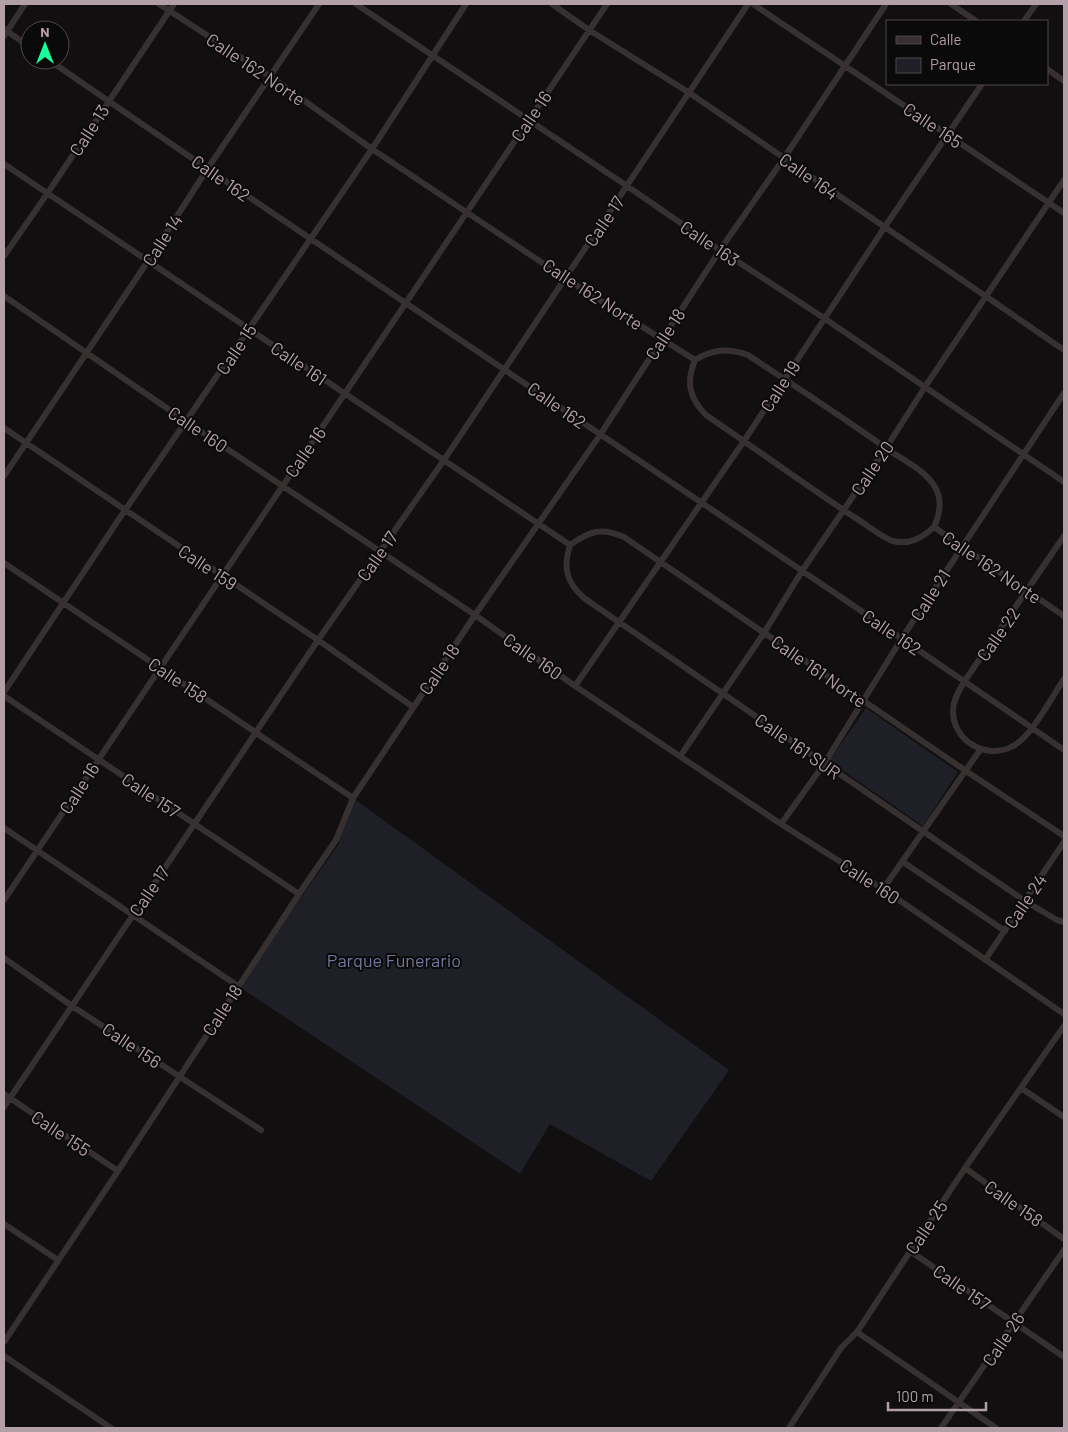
<svg xmlns="http://www.w3.org/2000/svg" width="1068" height="1432" font-family="Barlow,sans-serif">
	<style>
		.green { fill: #1f1f28 }
		.lines { fill: none; stroke-linecap: round; stroke-linejoin: round }
		.minor { stroke: #363031; stroke-width: 6 }
		.labels { text-anchor: middle; dominant-baseline: central; stroke-width: 4; stroke-linejoin: round; paint-order: stroke }
		.street-label { font-size: 18px; fill: #b39fa7; stroke: #0b0a0a }
		.park-label { font-size: 18px; fill: #74759f; stroke: #0b0a0a }
	</style>
	<rect width="100%" height="100%" fill="#110f0f"/>
	<path class="green" d="M866,708L958,772L923,826L829,761Z
		M353,798L729,1070L651,1181L550,1124L520,1174L238,986L338,845Z"/>
	<g class="lines">
		<path class="minor" d="M159,4L271,77L372,149L565,278L695,360C686,382 689,398 706,415C756,449 804,484 854,517C865,523 882,538 893,541C910,545 922,538 934,527L1064,616
			M356,4L627,186L720,250L824,318L1064,482
			M552,4L589,30L688,92L1064,350
			M753,4L1064,213
			M951,4L976,21
			M1024,21L1036,4
			M4,29L30,47
			M4,36L25,4
			M49,60C386,293 728,517 1064,750
			M1047,69L1064,81
			M4,164L570,545
			M4,256L47,194L174,4
			M4,296L187,422L475,615L575,686L781,824L883,889L1064,1014
			M695,360C713,349 728,348 748,355C796,387 844,418 890,451C905,461 926,471 935,487C942,499 940,514 934,527
			M4,428L318,640L413,707
			M4,476L148,261L208,168L319,4
			M1064,536L964,682C959,691 953,700 953,710C952,740 986,761 1013,746C1031,737 1052,697 1064,679
			M570,545C563,568 566,582 584,598L924,832L1025,901L1057,920L1064,922
			M570,545C590,531 600,527 624,537L966,771L1064,836
			M4,563L353,798
			M575,686L744,441L884,228L982,84
			M4,692L117,522L372,149L466,4
			M4,696L299,894
			M681,755L764,633L802,571L886,448L925,387L1064,180
			M781,824L824,764L902,638L1064,393
			M4,828L238,986
			M903,862L1005,931
			M883,889L980,750
			M4,900L607,4
			M4,958L72,1006L261,1130
			M985,960L1064,842
			M1021,1088L1064,1117
			M4,1094L118,1171
			M4,1107L318,640L444,460L748,4
			M965,1168L1064,1239
			M4,1224L58,1260
			M910,1251L1064,1357
			M857,1332L996,1428
			M4,1342L118,1171L299,894L336,840L353,798L475,615L600,435L720,250L784,158L886,4
			M4,1356L111,1428
			M789,1428L841,1348L857,1332L965,1168L1064,1026
			M941,1428L1064,1250"/>
	</g>
	<g class="labels">
		<g class="street-label">
			<text transform="translate(256 69) rotate(34)">Calle 162 Norte</text>
			<text transform="translate(531 116) rotate(-56)">Calle 16</text>
			<text transform="translate(933 125) rotate(34)">Calle 165</text>
			<text transform="translate(89 130) rotate(-57)">Calle 13</text>
			<text transform="translate(809 176) rotate(35)">Calle 164</text>
			<text transform="translate(221 178) rotate(35)">Calle 162</text>
			<text transform="translate(604 221) rotate(-56)">Calle 17</text>
			<text transform="translate(162 240) rotate(-57)">Calle 14</text>
			<text transform="translate(710 243) rotate(34)">Calle 163</text>
			<text transform="translate(593 294) rotate(33)">Calle 162 Norte</text>
			<text transform="translate(665 334) rotate(-57)">Calle 18</text>
			<text transform="translate(236 349) rotate(-56)">Calle 15</text>
			<text transform="translate(299 363) rotate(34)">Calle 161</text>
			<text transform="translate(780 386) rotate(-57)">Calle 19</text>
			<text transform="translate(557 405) rotate(35)">Calle 162</text>
			<text transform="translate(198 429) rotate(34)">Calle 160</text>
			<text transform="translate(305 452) rotate(-55)">Calle 16</text>
			<text transform="translate(872 468) rotate(-56)">Calle 20</text>
			<text transform="translate(377 556) rotate(-55)">Calle 17</text>
			<text transform="translate(208 567) rotate(34)">Calle 159</text>
			<text transform="translate(992 567) rotate(34)">Calle 162 Norte</text>
			<text transform="translate(930 595) rotate(-57)">Calle 21</text>
			<text transform="translate(892 632) rotate(34)">Calle 162</text>
			<text transform="translate(998 634) rotate(-55)">Calle 22</text>
			<text transform="translate(533 656) rotate(35)">Calle 160</text>
			<text transform="translate(439 669) rotate(-56)">Calle 18</text>
			<text transform="translate(819 671) rotate(35)">Calle 161 Norte</text>
			<text transform="translate(178 680) rotate(34)">Calle 158</text>
			<text transform="translate(798 746) rotate(35)">Calle 161 SUR</text>
			<text transform="translate(79 788) rotate(-57)">Calle 16</text>
			<text transform="translate(151 795) rotate(34)">Calle 157</text>
			<text transform="translate(870 881) rotate(33)">Calle 160</text>
			<text transform="translate(149 891) rotate(-56)">Calle 17</text>
			<text transform="translate(1025 901) rotate(-56)">Calle 24</text>
			<text transform="translate(222 1010) rotate(-57)">Calle 18</text>
			<text transform="translate(132 1045) rotate(34)">Calle 156</text>
			<text transform="translate(61 1133) rotate(34)">Calle 155</text>
			<text transform="translate(1014 1203) rotate(35)">Calle 158</text>
			<text transform="translate(926 1227) rotate(-56)">Calle 25</text>
			<text transform="translate(962 1287) rotate(35)">Calle 157</text>
			<text transform="translate(1003 1339) rotate(-56)">Calle 26</text>
		</g>
		<g class="park-label">
			<text x="394" y="960">Parque Funerario</text>
		</g>
	</g>
	<rect width="1068" height="1432" fill="none" stroke="#b39fa7" stroke-width="10"/>
	<rect x="886" y="20" width="162" height="65" fill="#0b0a0a" stroke="#4e4649"/>
	<rect x="896" y="36" width="25" height="8" fill="#363031" stroke="#4e4649"/>
	<text x="930" y="45" font-size="15" fill="#b39fa7">Calle</text>
	<rect x="896" y="58" width="25" height="15" fill="#1f1f28" stroke="#4e4649"/>
	<text x="930" y="70" font-size="15" fill="#b39fa7">Parque</text>
	<g transform="translate(45 45)"><circle r="24" fill="#0b0a0a" stroke="#4e4649"/>
	<path d="M0-4L9 19L0 12L-9 19Z" fill="#19ff9d"/>
	<text y="-8" font-size="14" font-weight="bold" text-anchor="middle" fill="#b39fa7">N</text>
	</g>
	<path d="M888 1402v8h98v-8" fill="none" stroke="#b39fa7" stroke-width="2.5"/>
	<text x="896" y="1402" font-size="15" fill="#b39fa7" stroke="#0b0a0a" stroke-width="4" paint-order="stroke">100 m</text>
</svg>
